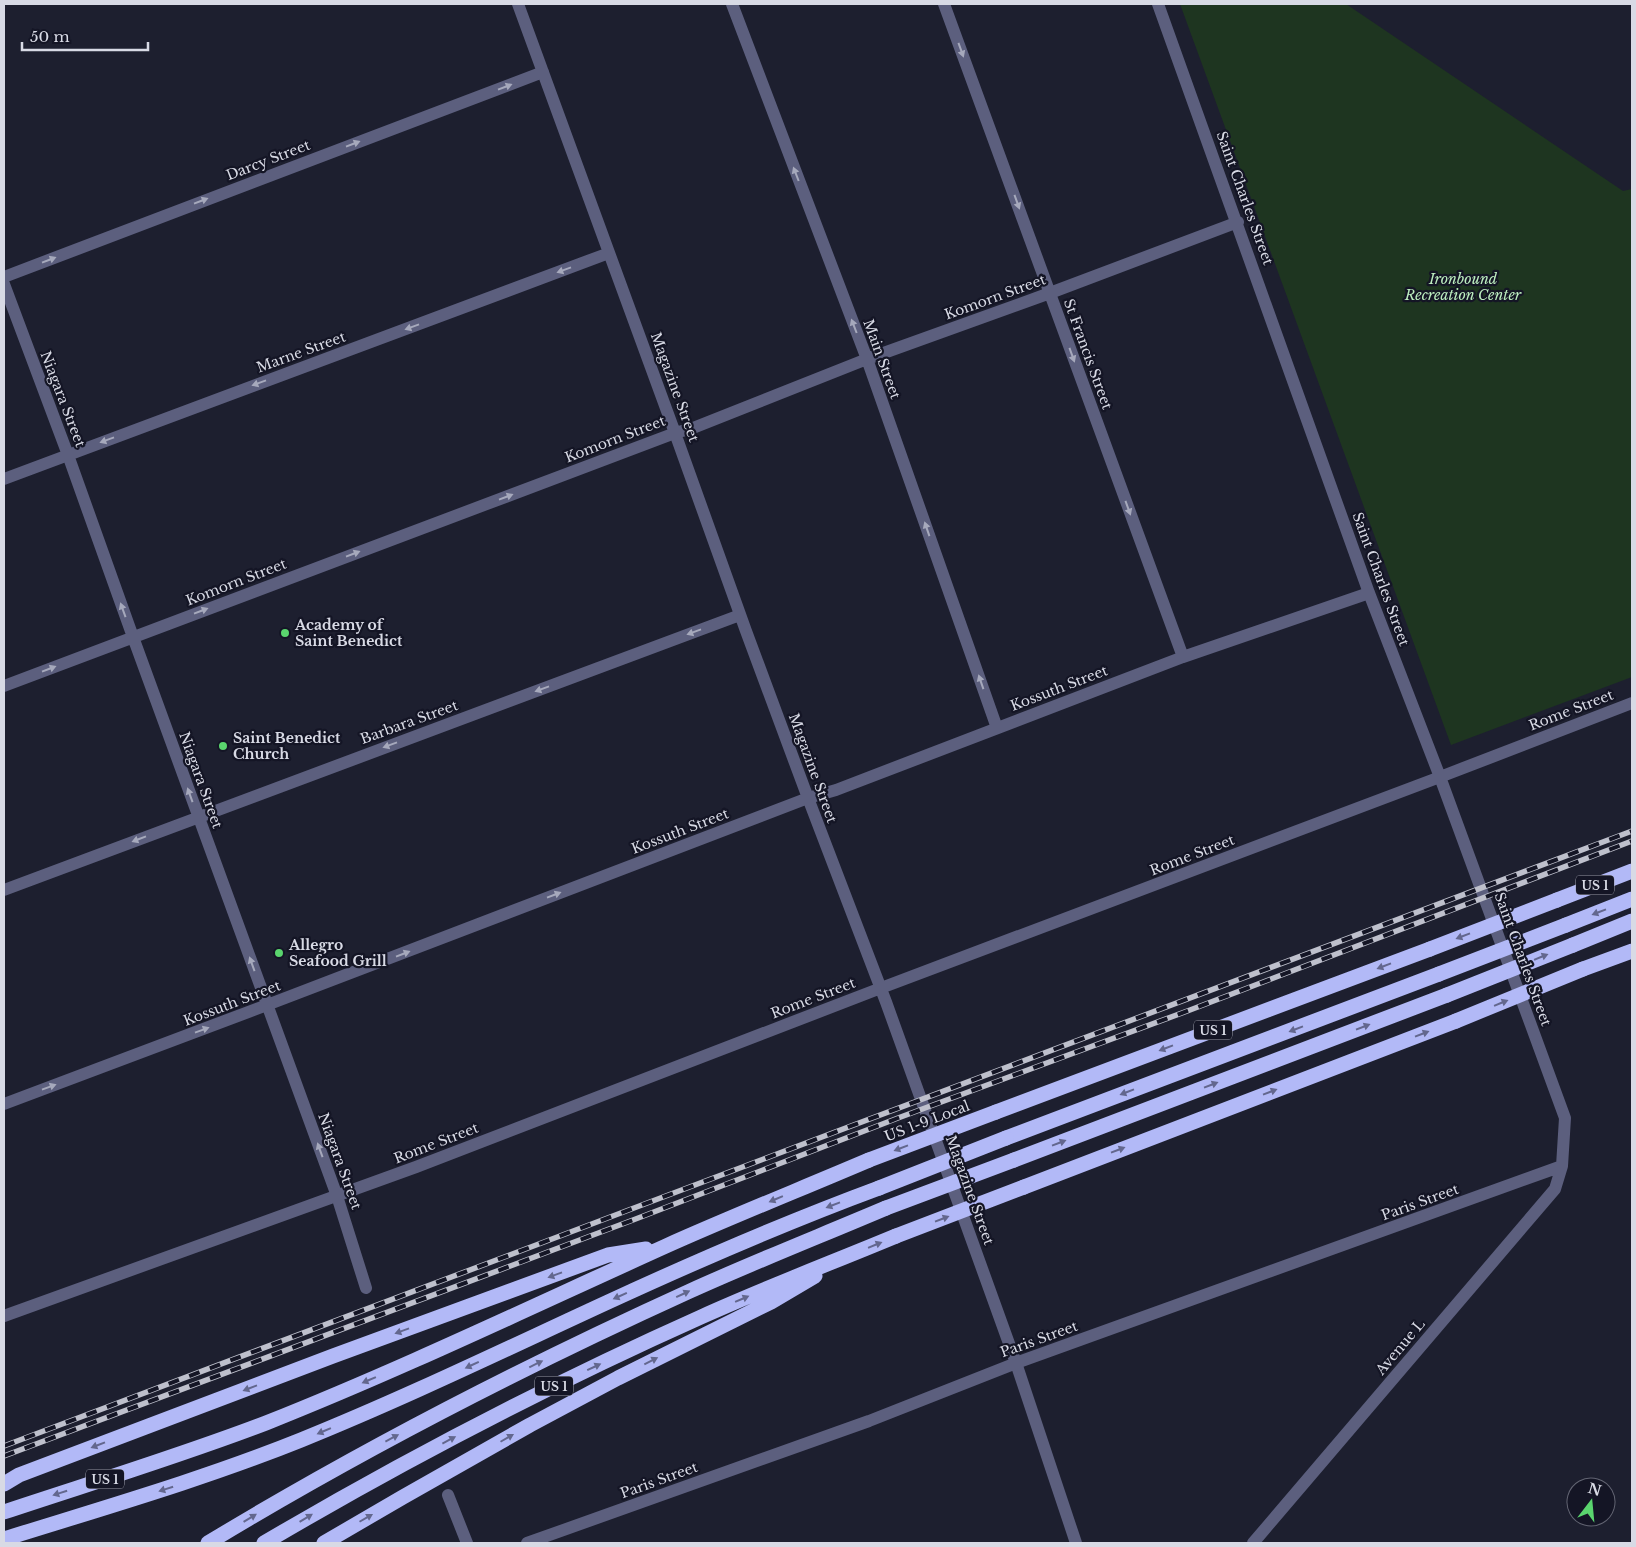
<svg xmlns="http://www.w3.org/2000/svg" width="1636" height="1547" font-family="'Libre Baskerville',serif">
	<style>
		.green { fill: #1e3520 }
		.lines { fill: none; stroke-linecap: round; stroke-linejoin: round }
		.minor { stroke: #5c5f7e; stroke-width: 12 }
		.highway { stroke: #b2b9f7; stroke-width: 15 }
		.rail-casing { stroke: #bec0cc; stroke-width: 5.5 }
		.rail { stroke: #141525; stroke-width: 4; stroke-dasharray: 11; stroke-linecap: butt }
		.highway-bridge { stroke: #b2b9f7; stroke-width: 15 }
		.oneway { fill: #a6a9bc }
		.oneway2 { fill: #63678e }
		.poi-dot { fill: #5ad56e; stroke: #141525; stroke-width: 2 }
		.labels { text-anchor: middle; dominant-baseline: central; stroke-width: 4.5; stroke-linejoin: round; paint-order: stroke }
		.shield { fill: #141525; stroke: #9d9fab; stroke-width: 1 }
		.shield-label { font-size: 12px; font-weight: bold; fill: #d8dae5 }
		.street-label { font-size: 14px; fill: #d8dae5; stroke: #141525 }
		.park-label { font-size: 14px; font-style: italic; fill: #bcedbf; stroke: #141525 }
		.poi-label { font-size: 14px; font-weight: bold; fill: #d8dae5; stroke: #141525; text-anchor: start }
	</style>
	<rect width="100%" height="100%" fill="#1d1f2f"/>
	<path class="green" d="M1180,4H1346L1623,191L1632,189V677L1451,745Z"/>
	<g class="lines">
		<path class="minor" d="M518,4L675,433L746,631L808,798L886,1002L1016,1363L1076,1543
			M732,4L867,359L997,728
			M944,4L1183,657
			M1158,4L1369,593L1440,777L1565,1118L1562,1166L1555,1189L1253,1543
			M4,277L543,72
			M4,284L68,455L133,637L337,1196L366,1288
			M4,479L609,253
			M4,686L675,433L693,428L867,359L1050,293L1238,222
			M4,890L740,615
			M4,1104L267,1005L808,798L836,790L1183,657L1369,593
			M4,1316L416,1167L881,988L1440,777L1632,703
			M448,1495L467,1543
			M527,1543L869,1421L1016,1363L1562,1166"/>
		<path class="highway" d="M1557,900L1632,871
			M1566,925L1632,899
			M1573,945L1632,921
			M1583,969L1632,951
			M996,1112L1430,949
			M1006,1138L1439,974
			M1014,1160L1447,995
			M1024,1187L1456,1021
			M4,1484L19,1475L333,1356L608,1255L646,1249
			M4,1512C91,1483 180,1456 266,1423C402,1369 533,1306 666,1246C733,1216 801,1189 869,1160
			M4,1539C103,1508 204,1479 301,1440C405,1398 506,1349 608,1302C697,1261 787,1222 879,1188
			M208,1543C363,1449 525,1366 690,1291C754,1262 820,1236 886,1208
			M264,1543C405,1460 551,1384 701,1317C765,1288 831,1263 896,1236
			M324,1543L403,1497L530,1425L618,1378L771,1302L815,1276"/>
		<g class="rail-casing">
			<path id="rail" d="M4,1446L1632,831
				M4,1456L633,1220L898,1118L1190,1010L1632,841"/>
		</g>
		<use href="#rail" class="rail"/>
		<path class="highway-bridge" d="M1430,949L1557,900
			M1439,974L1566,925
			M1447,995L1573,945
			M1456,1021L1583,969
			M869,1160L996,1112
			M879,1188L1006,1138
			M886,1208L1014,1160
			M896,1236L1024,1187"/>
	</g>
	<defs><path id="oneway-solid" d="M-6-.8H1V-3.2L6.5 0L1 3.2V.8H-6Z" transform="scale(1.25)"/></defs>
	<g class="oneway">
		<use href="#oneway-solid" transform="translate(961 50) rotate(70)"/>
		<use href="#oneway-solid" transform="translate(505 87) rotate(-21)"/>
		<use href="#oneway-solid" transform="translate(353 144) rotate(-21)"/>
		<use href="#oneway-solid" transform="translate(796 174) rotate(-111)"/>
		<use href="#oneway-solid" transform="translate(201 201) rotate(-21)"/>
		<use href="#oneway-solid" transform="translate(1017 202) rotate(70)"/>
		<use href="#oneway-solid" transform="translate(49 260) rotate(-21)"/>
		<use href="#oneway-solid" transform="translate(564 270) rotate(160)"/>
		<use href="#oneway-solid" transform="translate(854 326) rotate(-111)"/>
		<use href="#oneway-solid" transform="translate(412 327) rotate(160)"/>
		<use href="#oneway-solid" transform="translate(1072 355) rotate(70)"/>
		<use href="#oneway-solid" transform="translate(259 383) rotate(160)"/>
		<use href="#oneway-solid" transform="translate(107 440) rotate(160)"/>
		<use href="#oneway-solid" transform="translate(506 497) rotate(-21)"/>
		<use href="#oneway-solid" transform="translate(1128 508) rotate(70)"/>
		<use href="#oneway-solid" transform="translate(927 529) rotate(-109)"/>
		<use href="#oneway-solid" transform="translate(353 554) rotate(-21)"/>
		<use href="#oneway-solid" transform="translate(123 610) rotate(-110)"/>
		<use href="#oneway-solid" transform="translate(201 611) rotate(-21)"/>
		<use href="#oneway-solid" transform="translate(694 632) rotate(160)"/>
		<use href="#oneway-solid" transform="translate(49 669) rotate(-21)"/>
		<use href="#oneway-solid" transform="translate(981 682) rotate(-109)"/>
		<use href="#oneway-solid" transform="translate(542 689) rotate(160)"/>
		<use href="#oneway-solid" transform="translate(390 745) rotate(160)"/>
		<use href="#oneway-solid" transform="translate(190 795) rotate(-110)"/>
		<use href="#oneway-solid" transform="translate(139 839) rotate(159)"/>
		<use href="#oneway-solid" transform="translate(554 895) rotate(-21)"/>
		<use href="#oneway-solid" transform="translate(403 954) rotate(-21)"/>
		<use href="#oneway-solid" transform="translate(252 964) rotate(-110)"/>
		<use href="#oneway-solid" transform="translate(202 1030) rotate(-20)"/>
		<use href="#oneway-solid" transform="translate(49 1087) rotate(-20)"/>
		<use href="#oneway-solid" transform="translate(320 1150) rotate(-110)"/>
	</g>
	<g class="oneway2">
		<use href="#oneway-solid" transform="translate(1599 912) rotate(159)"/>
		<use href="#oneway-solid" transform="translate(1463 936) rotate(159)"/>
		<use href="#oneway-solid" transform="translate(1541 957) rotate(-22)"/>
		<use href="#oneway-solid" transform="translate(1384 966) rotate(159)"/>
		<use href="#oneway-solid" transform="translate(1501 1003) rotate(-22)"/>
		<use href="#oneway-solid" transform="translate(1363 1027) rotate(-21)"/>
		<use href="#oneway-solid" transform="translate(1296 1029) rotate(159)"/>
		<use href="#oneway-solid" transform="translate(1422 1034) rotate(-21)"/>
		<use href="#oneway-solid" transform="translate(1166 1048) rotate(159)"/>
		<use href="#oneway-solid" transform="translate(1211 1085) rotate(-21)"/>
		<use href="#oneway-solid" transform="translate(1127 1092) rotate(159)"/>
		<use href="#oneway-solid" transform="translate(1270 1092) rotate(-21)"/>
		<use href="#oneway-solid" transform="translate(1059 1143) rotate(-21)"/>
		<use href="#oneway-solid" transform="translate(901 1148) rotate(159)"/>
		<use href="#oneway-solid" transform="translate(1118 1150) rotate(-21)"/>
		<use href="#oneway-solid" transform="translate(776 1199) rotate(157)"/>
		<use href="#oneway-solid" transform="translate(833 1205) rotate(159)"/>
		<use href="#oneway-solid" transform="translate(942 1219) rotate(-21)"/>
		<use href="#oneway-solid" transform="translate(875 1245) rotate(-22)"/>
		<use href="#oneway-solid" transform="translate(555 1275) rotate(160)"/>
		<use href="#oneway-solid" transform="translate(683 1294) rotate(-25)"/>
		<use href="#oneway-solid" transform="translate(620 1296) rotate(156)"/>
		<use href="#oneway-solid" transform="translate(742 1299) rotate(-23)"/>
		<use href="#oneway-solid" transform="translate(402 1331) rotate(160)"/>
		<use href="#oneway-solid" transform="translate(651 1361) rotate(-27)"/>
		<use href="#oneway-solid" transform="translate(536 1364) rotate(-26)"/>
		<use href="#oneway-solid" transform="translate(472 1365) rotate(155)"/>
		<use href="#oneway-solid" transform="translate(594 1367) rotate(-25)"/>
		<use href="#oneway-solid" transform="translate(369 1380) rotate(157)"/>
		<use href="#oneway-solid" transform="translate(250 1388) rotate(159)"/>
		<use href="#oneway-solid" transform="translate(324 1431) rotate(157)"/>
		<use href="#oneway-solid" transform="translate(392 1438) rotate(-28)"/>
		<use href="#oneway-solid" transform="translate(507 1438) rotate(-30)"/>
		<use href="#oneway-solid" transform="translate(449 1440) rotate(-28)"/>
		<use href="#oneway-solid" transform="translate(98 1445) rotate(159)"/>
		<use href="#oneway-solid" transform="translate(166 1489) rotate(162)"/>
		<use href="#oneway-solid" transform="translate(60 1493) rotate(162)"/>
		<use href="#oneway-solid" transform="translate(250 1518) rotate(-31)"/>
		<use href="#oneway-solid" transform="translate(306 1518) rotate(-31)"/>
		<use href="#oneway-solid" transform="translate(366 1518) rotate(-30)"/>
	</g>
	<g class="poi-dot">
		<circle cx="285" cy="633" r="5"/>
		<circle cx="223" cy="746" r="5"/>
		<circle cx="279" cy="953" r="5"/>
	</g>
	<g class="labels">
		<g class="shield">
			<rect x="1576" y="875.5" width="38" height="19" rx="4"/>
			<rect x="1194" y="1020.5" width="38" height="19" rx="4"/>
			<rect x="535" y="1376.5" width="38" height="19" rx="4"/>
			<rect x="86" y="1469.5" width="38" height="19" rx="4"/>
		</g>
		<g class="shield-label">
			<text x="1595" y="885">US 1</text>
			<text x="1213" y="1030">US 1</text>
			<text x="554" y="1386">US 1</text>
			<text x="105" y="1479">US 1</text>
		</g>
		<g class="street-label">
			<text transform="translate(268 160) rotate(-21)">Darcy Street</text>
			<text transform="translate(1245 198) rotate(70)">Saint Charles Street</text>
			<text transform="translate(995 297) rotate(-20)">Komorn Street</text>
			<text transform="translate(301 352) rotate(-20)">Marne Street</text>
			<text transform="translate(1088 354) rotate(70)">St Francis Street</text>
			<text transform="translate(882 359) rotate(70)">Main Street</text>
			<text transform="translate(675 387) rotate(70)">Magazine Street</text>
			<text transform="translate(63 399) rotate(69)">Niagara Street</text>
			<text transform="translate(615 439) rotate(-21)">Komorn Street</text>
			<text transform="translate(1381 579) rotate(70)">Saint Charles Street</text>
			<text transform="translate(236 582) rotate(-21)">Komorn Street</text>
			<text transform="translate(1059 688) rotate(-21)">Kossuth Street</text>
			<text transform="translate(1571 710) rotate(-21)">Rome Street</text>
			<text transform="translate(409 722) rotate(-20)">Barbara Street</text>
			<text transform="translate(813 768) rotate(70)">Magazine Street</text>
			<text transform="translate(201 780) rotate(70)">Niagara Street</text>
			<text transform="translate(680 831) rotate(-21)">Kossuth Street</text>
			<text transform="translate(1192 855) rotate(-21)">Rome Street</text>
			<text transform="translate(1523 959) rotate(70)">Saint Charles Street</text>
			<text transform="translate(813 998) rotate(-21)">Rome Street</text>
			<text transform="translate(232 1003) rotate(-21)">Kossuth Street</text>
			<text transform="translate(927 1121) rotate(-21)">US 1-9 Local</text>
			<text transform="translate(436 1143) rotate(-21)">Rome Street</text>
			<text transform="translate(340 1161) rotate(70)">Niagara Street</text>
			<text transform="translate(970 1190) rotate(70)">Magazine Street</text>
			<text transform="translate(1420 1202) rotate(-20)">Paris Street</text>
			<text transform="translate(1039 1339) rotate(-20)">Paris Street</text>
			<text transform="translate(1400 1347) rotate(-50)">Avenue L</text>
			<text transform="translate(659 1480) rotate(-20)">Paris Street</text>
		</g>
		<g class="park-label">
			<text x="1463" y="279">Ironbound<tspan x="1463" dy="16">Recreation Center</tspan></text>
		</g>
		<g class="poi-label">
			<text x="295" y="625">Academy of<tspan x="295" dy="16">Saint Benedict</tspan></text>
			<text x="233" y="738">Saint Benedict<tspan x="233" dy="16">Church</tspan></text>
			<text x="289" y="945">Allegro<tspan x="289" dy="16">Seafood Grill</tspan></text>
		</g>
	</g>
	<rect width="1636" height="1547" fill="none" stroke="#d8dae5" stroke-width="10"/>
	<g transform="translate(1591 1502) rotate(16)"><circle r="24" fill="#141525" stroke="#626472"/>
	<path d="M0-4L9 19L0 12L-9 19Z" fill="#5ad56e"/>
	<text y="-8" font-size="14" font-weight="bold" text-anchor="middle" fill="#d8dae5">N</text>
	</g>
	<path d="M22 42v8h126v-8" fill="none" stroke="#d8dae5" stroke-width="2.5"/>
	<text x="30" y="42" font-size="15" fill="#d8dae5" stroke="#141525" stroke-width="4" paint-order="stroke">50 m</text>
</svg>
